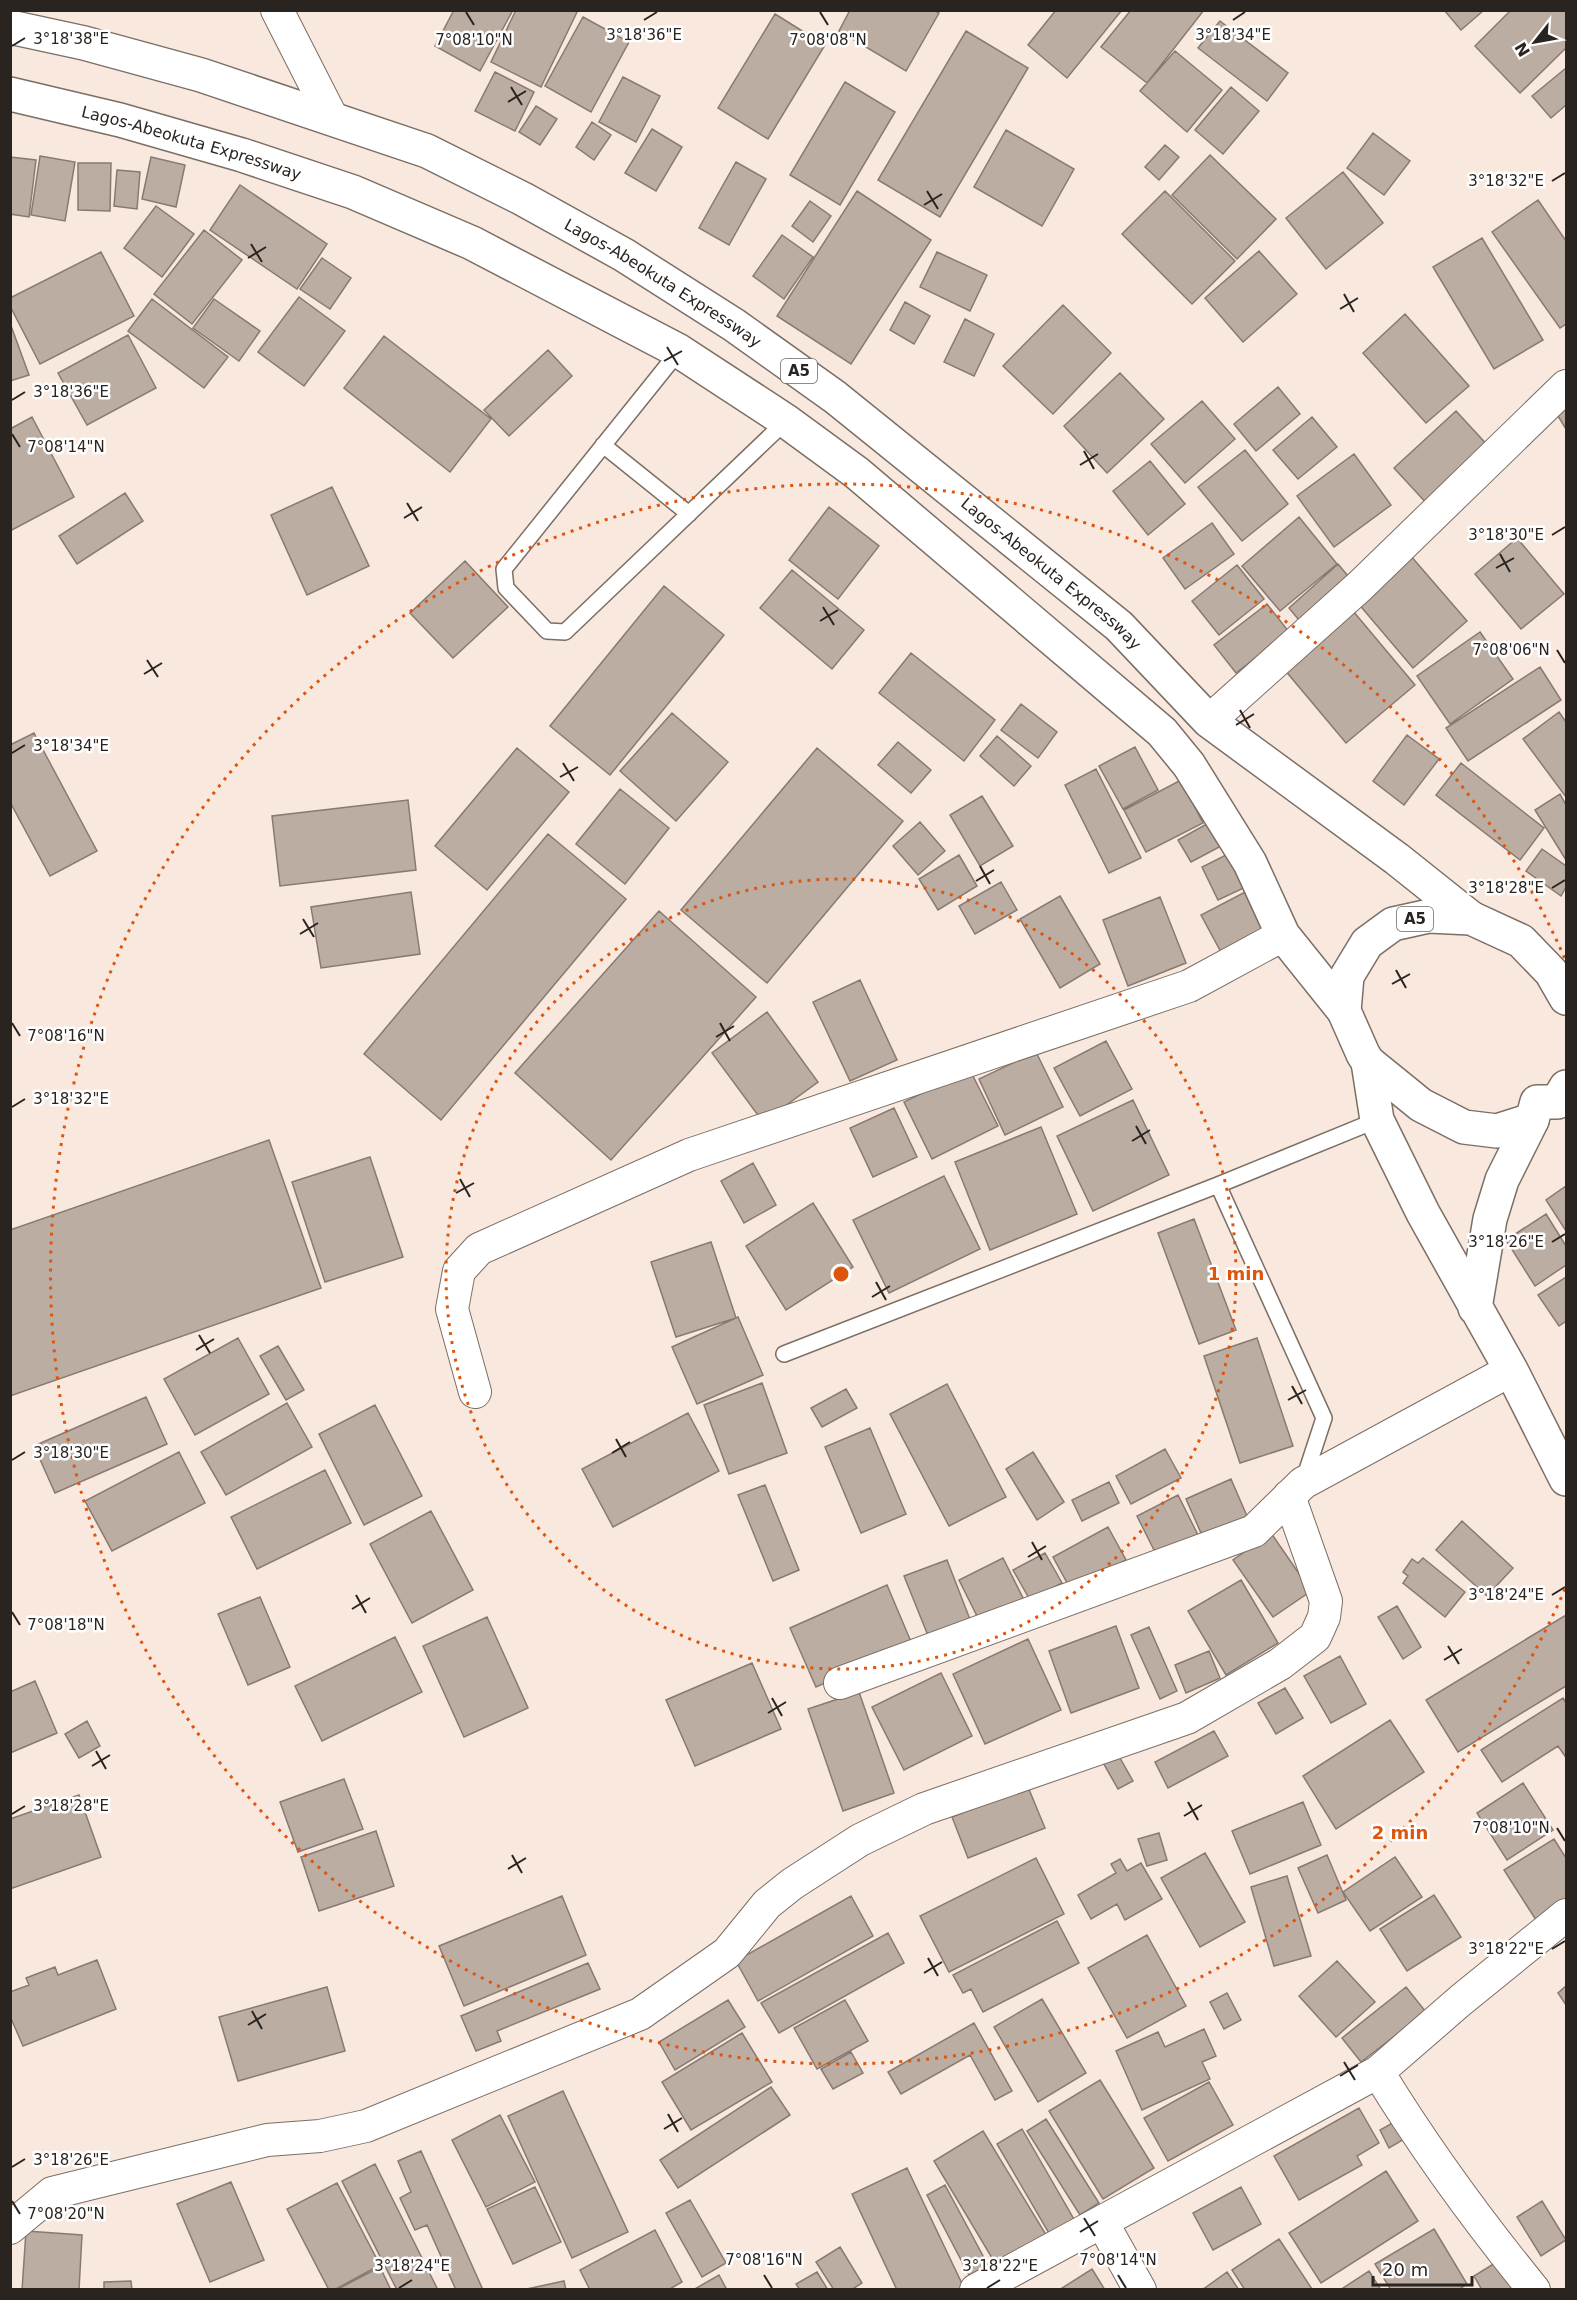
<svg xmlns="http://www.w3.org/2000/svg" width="1577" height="2300" font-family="'DejaVu Sans',sans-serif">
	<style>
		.building { fill: #bcada3; stroke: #887a71; stroke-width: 1.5 }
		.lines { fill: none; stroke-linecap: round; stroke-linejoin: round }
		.service-casing { stroke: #7b6e64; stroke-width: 18 }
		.minor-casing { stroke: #7b6e64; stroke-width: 34 }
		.secondary-casing { stroke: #7b6e64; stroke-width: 36 }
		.trunk-casing { stroke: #7b6e64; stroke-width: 36 }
		.service { stroke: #fff; stroke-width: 15 }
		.minor { stroke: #fff; stroke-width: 32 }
		.secondary { stroke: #fff; stroke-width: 33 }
		.trunk { stroke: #fff; stroke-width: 33 }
		.ticks { fill: none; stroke: #2a2420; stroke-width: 2 }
		.ring { fill: none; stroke: #de560d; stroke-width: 3; stroke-dasharray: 3 6 }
		.labels { text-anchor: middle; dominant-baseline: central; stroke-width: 5; stroke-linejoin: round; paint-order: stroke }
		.shield { fill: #fff; stroke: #6a6663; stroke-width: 1.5 }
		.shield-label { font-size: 15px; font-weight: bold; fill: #2a2420 }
		.street-label { font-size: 16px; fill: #2a2420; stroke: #fff }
		.ticks-label { font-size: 15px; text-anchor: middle; fill: #2a2420; stroke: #fff; stroke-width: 5; stroke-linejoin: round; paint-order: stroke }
		.centre { fill: #de560d; stroke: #fff; stroke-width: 3 }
		.ring-label { font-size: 18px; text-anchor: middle; font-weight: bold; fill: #de560d; stroke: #fff; stroke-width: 5; stroke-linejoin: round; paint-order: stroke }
	</style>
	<rect width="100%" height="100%" fill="#f8e8de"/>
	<path class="building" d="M454,10H513L480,71L435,46Z
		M516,10H578L541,87L491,62Z
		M850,10H934L939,13L906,71L839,31Z
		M1056,10H1122L1067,78L1028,45Z
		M1131,10H1204L1147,83L1101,47Z
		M1444,10H1483V11L1461,30Z
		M1511,10H1566V48L1520,93L1475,46Z
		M775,14L825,45L768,139L718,108Z
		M583,17L629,42L591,112L545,86Z
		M1220,21L1288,73L1267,101L1198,48Z
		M966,31L1028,68L940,217L878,180Z
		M1175,51L1222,90L1187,132L1140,91Z
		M1566,68V105L1551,118L1532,96Z
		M495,72L534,92L515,131L475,111Z
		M623,77L660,96L636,142L599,122Z
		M845,82L895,112L840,205L790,175Z
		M1231,87L1259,111L1223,154L1195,130Z
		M536,106L557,119L540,145L519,132Z
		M592,122L611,135L594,160L576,147Z
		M652,129L682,147L656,191L625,173Z
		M1006,130L1074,169L1042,226L974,187Z
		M1373,133L1410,161L1384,195L1347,168Z
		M1165,145L1179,157L1159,180L1145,167Z
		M1210,155L1276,219L1237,259L1172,195Z
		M40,156L75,162L65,221L31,215Z
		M10,157L36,160L29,217L10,214Z
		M151,157L185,165L176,207L142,199Z
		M736,162L766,179L729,245L699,228Z
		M78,163H111L110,211L78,210Z
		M117,170L140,172L137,209L114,206Z
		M1343,172L1383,223L1326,269L1286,218Z
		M240,185L327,244L297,289L210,230Z
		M857,191L931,240L851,364L777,316Z
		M1165,191L1235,261L1192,304L1122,234Z
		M1538,200L1566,241V324L1560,328L1492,232Z
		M810,201L831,216L813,242L792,226Z
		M156,206L194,234L162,277L124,248Z
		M204,230L242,260L192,324L154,294Z
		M782,235L813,257L784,299L753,276Z
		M1482,238L1543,340L1494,369L1433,267Z
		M1259,251L1297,294L1243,342L1205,298Z
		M101,252L134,316L40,364L10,306V298Z
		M937,252L987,275L970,311L920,287Z
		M322,258L351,278L330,309L300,289Z
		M299,297L345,331L304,386L258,352Z
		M152,299L228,357L204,388L128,331Z
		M214,299L260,331L239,361L193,328Z
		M905,302L930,316L914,344L890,330Z
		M1063,305L1111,353L1053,414L1003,366Z
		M1405,314L1469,386L1426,423L1363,353Z
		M965,319L994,334L974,376L944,362Z
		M10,323L29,375L10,381Z
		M128,335L156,388L87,425L58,373Z
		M384,336L491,419L450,472L344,388Z
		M548,350L572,376L509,436L484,410Z
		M1120,373L1164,419L1107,473L1064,426Z
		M1278,387L1300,414L1256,451L1234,424Z
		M1566,399V429L1553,408Z
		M1202,401L1235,439L1185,483L1151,444Z
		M1456,411L1491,449L1429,506L1394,468Z
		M32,417L74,497L10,531V429Z
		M1312,417L1337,447L1298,479L1273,450Z
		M1245,450L1288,504L1242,541L1198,487Z
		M1354,454L1391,505L1334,547L1297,496Z
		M1150,461L1185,504L1148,535L1113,491Z
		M332,487L369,566L307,595L271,515Z
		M125,493L143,521L77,564L59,536Z
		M829,507L879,546L838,599L789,560Z
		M1299,517L1337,564L1280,611L1242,566Z
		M1212,523L1234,554L1185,589L1163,558Z
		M1517,538L1564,594L1521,629L1475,574Z
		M1410,555L1467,621L1413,668L1357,602Z
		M465,561L508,607L453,658L410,613Z
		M1338,564L1353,582L1304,626L1289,608Z
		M1237,565L1264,599L1219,635L1192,601Z
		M792,570L864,630L832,669L760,608Z
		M664,586L724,635L610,775L550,726Z
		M1267,604L1289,632L1236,673L1214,645Z
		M1353,611L1415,685L1346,743L1284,669Z
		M1480,632L1513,679L1450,724L1417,676Z
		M911,653L995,720L964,761L879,693Z
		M1540,667L1561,700L1468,761L1446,728Z
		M1021,704L1057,732L1038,758L1001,730Z
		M1559,712L1566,722V797L1523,739Z
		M672,713L728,762L676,821L620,771Z
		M34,733L97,851L50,876L10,802V745Z
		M1407,735L1439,759L1404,805L1373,781Z
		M997,736L1031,766L1014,786L980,756Z
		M898,742L931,770L911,793L878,765Z
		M1135,747L1158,790L1123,809L1099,766Z
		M517,748L569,792L487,890L435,846Z
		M817,748L903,821L767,983L681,910Z
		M1461,763L1544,828L1520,860L1436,795Z
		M1096,769L1141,858L1109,873L1065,785Z
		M1181,780L1203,823L1146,852L1124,810Z
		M620,789L669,828L625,884L576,844Z
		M1560,794L1566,805V860L1535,810Z
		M982,796L1013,846L980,866L950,815Z
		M408,800L416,870L280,886L272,816Z
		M1212,821L1225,844L1191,862L1178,840Z
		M920,822L945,851L918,875L893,846Z
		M548,834L626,899L441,1120L364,1054Z
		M1542,849L1566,866V887L1561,896L1526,871Z
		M1232,852L1248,886L1218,900L1202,867Z
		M959,855L977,886L938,910L919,879Z
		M1001,882L1017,910L975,934L959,906Z
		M1251,889L1271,927L1222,954L1201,915Z
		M411,892L420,954L321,968L311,907Z
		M1060,896L1100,964L1060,988L1020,919Z
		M1160,897L1186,963L1128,986L1103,920Z
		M659,911L756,997L611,1160L515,1073Z
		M860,980L897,1060L850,1081L813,1002Z
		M767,1012L818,1082L763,1122L712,1053Z
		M1106,1041L1132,1089L1080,1116L1054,1068Z
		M1036,1052L1063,1107L1005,1135L979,1079Z
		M970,1070L998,1126L932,1159L904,1102Z
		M1133,1100L1169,1175L1093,1211L1057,1136Z
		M894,1108L917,1157L873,1177L850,1128Z
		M1041,1127L1077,1214L990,1250L955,1162Z
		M269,1140L321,1288L10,1396V1230Z
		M370,1157L403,1257L325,1282L292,1182Z
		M753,1163L776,1205L744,1223L721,1181Z
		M944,1176L980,1249L889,1293L853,1220Z
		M1566,1186V1231L1546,1200Z
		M813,1203L853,1267L786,1310L746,1246Z
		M1546,1214L1566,1246V1265L1535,1286L1506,1240Z
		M1194,1219L1236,1330L1199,1344L1158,1233Z
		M711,1242L736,1318L676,1337L651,1262Z
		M1566,1277V1321L1559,1326L1538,1295Z
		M738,1317L763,1375L697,1404L672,1347Z
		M238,1338L269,1394L195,1435L164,1379Z
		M1257,1338L1293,1446L1240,1463L1204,1356Z
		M278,1346L304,1390L286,1400L260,1356Z
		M762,1383L787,1453L729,1474L704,1405Z
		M947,1384L1006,1497L949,1526L890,1414Z
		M846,1389L857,1408L822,1427L811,1408Z
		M146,1397L167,1444L55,1493L34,1446Z
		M287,1403L312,1447L226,1495L201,1452Z
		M375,1405L422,1496L364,1525L319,1434Z
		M688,1413L719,1471L613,1527L582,1469Z
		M870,1428L906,1514L861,1533L825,1447Z
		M1165,1449L1181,1478L1131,1504L1116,1476Z
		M179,1452L205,1503L112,1551L85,1501Z
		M1033,1452L1064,1502L1037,1520L1006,1469Z
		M325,1470L351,1523L257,1569L231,1517Z
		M1231,1479L1250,1523L1205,1542L1186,1499Z
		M1109,1482L1119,1503L1082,1521L1072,1500Z
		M765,1485L799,1570L773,1581L738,1495Z
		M1178,1495L1199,1537L1158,1558L1137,1516Z
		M431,1511L473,1590L412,1623L370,1544Z
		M1462,1521L1513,1568L1487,1596L1436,1550Z
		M1108,1527L1126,1560L1071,1590L1053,1557Z
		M1271,1533L1311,1591L1273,1617L1233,1560Z
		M1045,1553L1062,1583L1030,1600L1013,1570Z
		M1003,1558L1025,1602L981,1624L959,1580Z
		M1423,1558L1465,1592L1445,1617L1403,1583L1408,1576L1403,1572L1412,1559L1418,1563Z
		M947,1560L971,1622L929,1638L904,1576Z
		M1241,1580L1278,1643L1226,1675L1188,1611Z
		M887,1585L912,1644L816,1687L790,1628Z
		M260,1597L290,1667L248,1685L218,1614Z
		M1397,1606L1421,1647L1403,1659L1378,1617Z
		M1566,1615V1686L1458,1752L1426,1700Z
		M487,1617L528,1708L464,1737L423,1646Z
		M1116,1626L1139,1688L1071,1713L1049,1651Z
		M1149,1627L1177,1691L1160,1699L1131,1635Z
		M395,1637L422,1692L322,1741L295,1686Z
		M1028,1639L1061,1710L985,1744L953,1674Z
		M1209,1651L1220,1678L1186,1693L1175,1665Z
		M1340,1656L1366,1704L1331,1723L1304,1676Z
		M752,1663L781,1729L695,1766L666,1700Z
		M941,1673L972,1736L904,1770L872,1707Z
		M35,1681L57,1733L10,1753V1692Z
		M1285,1688L1303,1718L1276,1734L1258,1703Z
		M859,1692L894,1793L843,1811L808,1709Z
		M1563,1698L1566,1703V1755L1565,1756L1558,1746L1502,1782L1481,1750Z
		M1390,1720L1424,1772L1336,1829L1303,1776Z
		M87,1721L100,1746L79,1758L65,1734Z
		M1214,1731L1228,1756L1168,1788L1155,1762Z
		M1116,1751L1133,1781L1118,1789L1101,1759Z
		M344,1779L363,1829L298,1852L280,1802Z
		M1523,1783L1553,1830L1507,1860L1477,1813Z
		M1028,1787L1045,1828L968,1858L952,1817Z
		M79,1795L101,1857L10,1889V1819Z
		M1303,1802L1321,1845L1250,1874L1232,1831Z
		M376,1831L394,1886L319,1911L301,1857Z
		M1159,1833L1167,1860L1147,1866L1138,1839Z
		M1554,1839L1566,1858V1900L1536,1920L1504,1870Z
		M1205,1853L1245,1922L1200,1947L1161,1878Z
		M1327,1855L1346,1900L1318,1913L1298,1868Z
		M1395,1857L1422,1897L1370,1931L1343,1892Z
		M1036,1858L1064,1914L949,1972L920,1916Z
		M1120,1859L1127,1871L1141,1863L1162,1899L1125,1920L1117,1904L1091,1919L1078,1895L1116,1873L1111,1864Z
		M1287,1876L1311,1956L1274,1966L1251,1887Z
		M1434,1895L1461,1937L1407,1971L1380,1929Z
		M562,1896L586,1955L464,2006L439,1946Z
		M851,1896L873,1936L758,2001L736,1961Z
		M1057,1921L1079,1963L983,2012L971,1989L963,1993L953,1975Z
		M888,1933L904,1963L779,2033L761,2003Z
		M1147,1935L1186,2006L1127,2038L1088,1968Z
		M97,1960L116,2009L23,2046L10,2016V1992L29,1985L26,1978L55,1967L58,1975Z
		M1337,1961L1375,2002L1336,2037L1299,1996Z
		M588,1963L600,1989L497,2031L501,2041L476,2051L461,2016Z
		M1566,1986V2005L1558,1993Z
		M327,1987L345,2051L238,2081L219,2017Z
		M1406,1987L1426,2012L1361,2062L1342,2038Z
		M1227,1993L1241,2020L1224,2029L1210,2002Z
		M1042,1999L1086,2073L1038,2102L994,2027Z
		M728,2000L745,2027L675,2070L659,2042Z
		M845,2000L868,2041L817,2069L794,2028Z
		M974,2023L1012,2091L995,2100L970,2055L901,2094L888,2072Z
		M1204,2029L1216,2056L1202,2062L1210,2079L1142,2110L1116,2051L1158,2032L1165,2047Z
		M742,2033L772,2082L691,2130L662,2082Z
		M851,2052L863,2073L833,2089L821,2069Z
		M1100,2080L1154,2168L1103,2199L1049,2111Z
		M1209,2082L1233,2125L1168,2161L1144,2118Z
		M771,2087L790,2115L678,2188L660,2160Z
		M563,2091L628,2232L572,2258L508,2116Z
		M1359,2108L1379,2143L1357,2156L1362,2165L1299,2200L1274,2156Z
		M500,2115L535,2182L486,2207L452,2140Z
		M1046,2119L1099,2203L1080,2215L1027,2131Z
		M1396,2121L1406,2138L1389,2148L1380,2130Z
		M1022,2129L1075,2221L1050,2235L997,2144Z
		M983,2131L1051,2243L1001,2273L934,2161Z
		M421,2151L483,2290H456L427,2225L415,2230L400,2198L411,2192L398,2161Z
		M375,2164L438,2290H397L342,2181Z
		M907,2168L965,2290H897L852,2194Z
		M1386,2171L1418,2221L1321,2283L1289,2233Z
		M231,2182L264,2260L210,2282L177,2204Z
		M337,2183L380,2265L334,2290H329L287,2209Z
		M945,2185L990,2269L971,2279L927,2195Z
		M535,2187L561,2242L513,2264L487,2209Z
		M1241,2187L1261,2224L1213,2250L1193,2213Z
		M690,2200L726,2263L702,2277L666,2213Z
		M1542,2201L1566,2240L1541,2256L1517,2217Z
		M1434,2229L1467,2284L1458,2290H1391L1375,2264Z
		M655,2230L682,2282L668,2290H590L580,2270Z
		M26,2231L82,2235L79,2290H22Z
		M1279,2239L1312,2289L1245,2290L1232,2270Z
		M840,2247L862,2283L851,2290H834L816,2262Z
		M1503,2258L1524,2290H1482L1474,2276Z
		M380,2267L391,2290H336Z
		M1092,2269L1105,2290H1059Z
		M1369,2271L1381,2290H1340Z
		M817,2272L828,2290H800L796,2284Z
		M1227,2272L1239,2290H1202Z
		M719,2275L727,2290H693Z
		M131,2281L132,2290H104V2282Z
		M564,2281L566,2290H522Z"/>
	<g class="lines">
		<g class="service-casing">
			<path id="service" d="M679,351L504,569L506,588L547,631L565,632L786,421
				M603,445L689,514
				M1218,1185L1324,1418L1304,1479
				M784,1354L1218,1185L1377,1120"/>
		</g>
		<g class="minor-casing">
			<path id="minor" d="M277,10L332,118
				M1209,721L1360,586L1566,386
				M475,1392L452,1309L459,1271L479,1249L689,1155L1189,986L1283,935
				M840,1683L1254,1531L1303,1483L1511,1370
				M1378,2072C1425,2149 1477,2220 1534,2290
				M1102,2222L1140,2290
				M10,2228L52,2193L267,2140L320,2136L366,2126L640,2014L727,1953L767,1904L792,1884L860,1840L924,1809L1187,1718L1280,1664L1315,1637L1324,1617L1326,1601L1289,1496
				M976,2290L1378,2072L1461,2000L1566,1915"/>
		</g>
		<g class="secondary-casing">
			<path id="secondary" d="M1368,1062L1377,1120L1423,1213L1511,1370L1566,1479
				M1475,1308L1490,1219L1502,1180L1532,1120"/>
		</g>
		<g class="trunk-casing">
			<g id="trunk">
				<path id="s1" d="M10,27L84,43L201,75L427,151L523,199L624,255L734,325L835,397L1119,626L1209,721L1397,859L1471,918"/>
				<path id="s2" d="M10,94L120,120L242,155L353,192L472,243L679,351L786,421L857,473L1162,732L1189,765L1250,863L1283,935L1344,1011"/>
				<path d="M1566,998L1551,972L1521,941L1471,918L1429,916L1393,924L1367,943L1347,976L1344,1011L1363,1054L1368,1062L1421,1105L1464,1127L1497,1131L1532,1120L1537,1102H1557L1566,1087"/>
			</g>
		</g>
		<use href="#service" class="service"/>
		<use href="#minor" class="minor"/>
		<use href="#secondary" class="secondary"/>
		<use href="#trunk" class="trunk"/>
	</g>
	<path class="ticks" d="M466,12L474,25M820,12L828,25M644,20L657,12M1233,20L1245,12M12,46L25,38M511,87L522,105M508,102L526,91M1552,181L1565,173M927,191L938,209M924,205L942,194M251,244L262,262M248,258L266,247M1344,294L1354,312M1340,309L1358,298M667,347L678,365M664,361L682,351M12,400L25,392M12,434L20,447M1084,451L1094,469M1080,465L1098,454M407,503L418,521M404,518L422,507M1552,535L1565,527M1500,554L1510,572M1496,568L1514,558M823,607L834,625M820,621L838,610M1557,650L1565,663M147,660L158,677M144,674L162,663M1240,710L1250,728M1236,725L1254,714M12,753L25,745M563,763L574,781M560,777L578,767M980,866L990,884M976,881L994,870M1552,888L1565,880M303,919L314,937M300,934L318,923M1396,970L1406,988M1392,984L1410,974M12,1023L20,1036M720,1023L730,1041M716,1037L734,1026M12,1107L25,1099M1136,1126L1146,1144M1132,1141L1150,1130M460,1179L470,1197M456,1193L474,1183M1552,1242L1565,1234M876,1282L886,1300M872,1297L890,1286M199,1335L210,1353M196,1350L214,1339M1292,1386L1302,1404M1288,1400L1306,1390M616,1439L626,1457M612,1453L630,1442M12,1460L25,1452M1032,1542L1042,1560M1028,1557L1046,1546M356,1595L366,1613M1552,1595L1565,1587M352,1609L370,1598M12,1612L20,1625M1448,1646L1459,1664M1444,1660L1462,1649M772,1698L782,1716M768,1713L786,1702M96,1751L106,1769M92,1766L110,1755M1188,1802L1198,1820M12,1814L25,1806M1184,1816L1202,1805M1557,1828L1565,1841M512,1855L522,1873M508,1869L526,1858M1552,1949L1565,1941M928,1958L938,1976M924,1973L942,1962M252,2011L262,2029M248,2025L266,2014M1344,2062L1355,2080M1340,2076L1358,2065M668,2114L678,2132M664,2129L682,2118M12,2167L25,2159M12,2201L20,2214M1084,2218L1095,2236M1080,2232L1098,2221M764,2275L772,2288M1118,2275L1126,2288M399,2288L412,2280M987,2288L1000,2280"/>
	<g class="ring">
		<circle cx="841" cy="1274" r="395"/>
		<path d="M1565 1589A790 790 0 1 1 1565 959"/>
	</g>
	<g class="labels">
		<g class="shield">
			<rect x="781" y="359" width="36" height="24" rx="4.5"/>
			<rect x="1397" y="907" width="36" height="24" rx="4.5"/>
		</g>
		<g class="shield-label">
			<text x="799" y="371">A5</text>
			<text x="1415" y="919">A5</text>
		</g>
		<g class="street-label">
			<text stroke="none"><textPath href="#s2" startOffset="188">Lagos-Abeokuta Expressway</textPath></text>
			<text stroke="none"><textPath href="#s1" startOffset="706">Lagos-Abeokuta Expressway</textPath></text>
			<text stroke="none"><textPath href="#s1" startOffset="1192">Lagos-Abeokuta Expressway</textPath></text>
		</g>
	</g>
	<g class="ticks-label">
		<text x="644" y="40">3°18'36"E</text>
		<text x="1233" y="40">3°18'34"E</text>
		<text x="71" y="44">3°18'38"E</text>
		<text x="474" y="45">7°08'10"N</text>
		<text x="828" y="45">7°08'08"N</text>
		<text x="1506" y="186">3°18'32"E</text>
		<text x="71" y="397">3°18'36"E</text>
		<text x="66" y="452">7°08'14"N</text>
		<text x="1506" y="540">3°18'30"E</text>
		<text x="1511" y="655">7°08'06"N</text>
		<text x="71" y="751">3°18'34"E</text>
		<text x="1506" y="893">3°18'28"E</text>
		<text x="66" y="1041">7°08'16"N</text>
		<text x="71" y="1104">3°18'32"E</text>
		<text x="1506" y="1247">3°18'26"E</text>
		<text x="71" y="1458">3°18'30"E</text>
		<text x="1506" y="1600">3°18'24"E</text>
		<text x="66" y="1630">7°08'18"N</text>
		<text x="71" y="1811">3°18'28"E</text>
		<text x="1511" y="1833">7°08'10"N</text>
		<text x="1506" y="1954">3°18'22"E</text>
		<text x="71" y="2165">3°18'26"E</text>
		<text x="66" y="2219">7°08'20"N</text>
		<text x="764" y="2265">7°08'16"N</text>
		<text x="1118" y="2265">7°08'14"N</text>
		<text x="412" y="2271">3°18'24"E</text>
		<text x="1000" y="2271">3°18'22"E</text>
	</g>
	<circle cx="841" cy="1274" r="9" class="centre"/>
	<g class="ring-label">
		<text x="1236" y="1280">1 min</text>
		<text x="1400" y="1839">2 min</text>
	</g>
	<rect width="1577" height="2300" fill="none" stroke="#2a2420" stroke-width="24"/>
	<g transform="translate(1535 42) rotate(239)" stroke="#ffffff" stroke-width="4.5" paint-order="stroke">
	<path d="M0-4.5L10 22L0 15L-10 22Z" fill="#2a2420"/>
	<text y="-9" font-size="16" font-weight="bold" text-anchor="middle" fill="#2a2420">N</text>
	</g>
	<path d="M1373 2276v9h99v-9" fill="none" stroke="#2a2420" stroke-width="3"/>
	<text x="1382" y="2276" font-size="18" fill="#2a2420" stroke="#ffffff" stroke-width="4.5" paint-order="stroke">20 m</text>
</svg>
